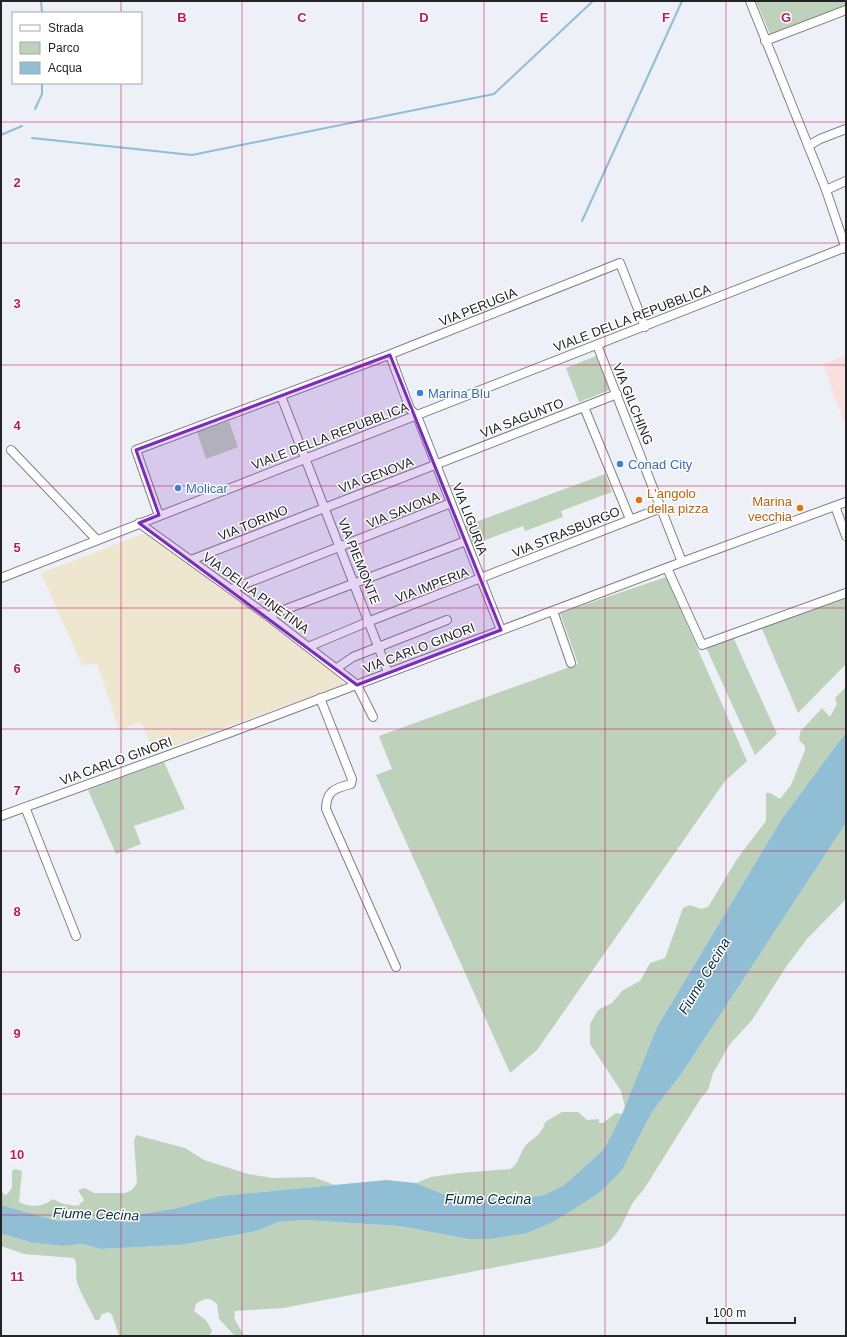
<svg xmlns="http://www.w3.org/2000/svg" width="847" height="1337" font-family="Arial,sans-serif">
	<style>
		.industrial { fill: #efe6d0 }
		.education { fill: #fadfdf }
		.green { fill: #bed2bb }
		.water { fill: #90bed5 }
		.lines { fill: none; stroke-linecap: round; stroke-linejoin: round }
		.stream { stroke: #90bed5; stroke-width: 2 }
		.minor-casing { stroke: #7e8187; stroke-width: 10 }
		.minor { stroke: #fff; stroke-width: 8 }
		.marked { fill: #7b2cbf; fill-opacity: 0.2; stroke: #7b2cbf; stroke-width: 3; stroke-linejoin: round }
		.grid { fill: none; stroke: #c2185b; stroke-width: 1; stroke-opacity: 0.55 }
		.shop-dot { fill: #3f7fe0; stroke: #fff; stroke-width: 1.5 }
		.food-dot { fill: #e8710a; stroke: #fff; stroke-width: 1.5 }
		.labels { text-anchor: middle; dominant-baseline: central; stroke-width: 3; stroke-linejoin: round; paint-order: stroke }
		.street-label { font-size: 13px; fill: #232426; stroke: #fff }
		.shop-label { font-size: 13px; fill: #366cbe; stroke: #fff; text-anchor: start }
		.food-label { font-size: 13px; fill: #c56008; stroke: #fff; text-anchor: start }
		.water-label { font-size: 14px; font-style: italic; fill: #042d3f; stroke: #fff }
		.grid-label { font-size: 13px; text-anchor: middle; font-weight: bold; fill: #c2185b; stroke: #fff; stroke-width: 3; stroke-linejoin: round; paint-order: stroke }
	</style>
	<rect width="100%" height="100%" fill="#edf0f7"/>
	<path class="industrial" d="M148,532L301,645L342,678L343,685L171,747L167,746L153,750L141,722L119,730L97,664L82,665L41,573Z"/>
	<path class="education" d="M846,356V415L844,423L823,364Z"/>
	<path class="green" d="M756,1H846V5L770,34Z
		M596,356L610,390L579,402L566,368Z
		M229,421L238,447L206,459L197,432Z
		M605,474L612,492L561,511L563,517L525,531L523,526L472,545L465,526Z
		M666,577L747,761L725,781L537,1050L510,1073L376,775L392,769L379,736L578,664L560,613Z
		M846,595V664L798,713L761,627Z
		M733,637L777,734L755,755L706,647Z
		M846,687V732L781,820L657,1027L625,1107L621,1091L590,1044V1024L598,1010L612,1003L623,990L640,981L650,963L665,958L683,908L690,905L701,909L708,907L737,859L766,821V793H770L780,799L791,785L805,750V746L799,740L800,732L822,708L830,717L837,704L835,698Z
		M164,762L185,809L134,826L141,844L116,854L88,790Z
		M846,823V899L807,939L786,967L752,1020L730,1044L713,1073L708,1090L701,1098L644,1189C640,1194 635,1199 632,1204C624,1220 618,1238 601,1247L283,1308L235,1311L234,1318L244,1336H235L219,1319L217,1304C209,1297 205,1298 196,1304L194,1311L206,1320L212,1331L209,1336H119L112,1315L109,1312L102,1314L99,1320H95C90,1308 82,1297 78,1285C74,1276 79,1265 74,1258L24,1254L1,1246V1234L34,1243L63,1246L82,1244L101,1249L180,1245L257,1231L278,1222L304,1220L399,1226L468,1239H489L622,1170L652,1112L682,1073Z
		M562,1112H578L587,1120L599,1119V1123H603L616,1113L622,1114L604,1149L564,1185L544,1195L524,1198L455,1199L416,1183L431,1177L459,1173L510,1169C518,1165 519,1156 524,1148C531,1137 542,1137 545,1122Z
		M136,1135L185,1148L204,1160L248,1174L272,1178L313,1177L335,1185L220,1196L177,1208L112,1219L58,1221L1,1205V1189L4,1195L7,1194L12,1188V1171L15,1169L22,1171L19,1202C30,1208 43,1207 53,1199L63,1204L78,1206L84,1200L78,1190L85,1188L94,1193H125L132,1190L137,1183L134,1142Z"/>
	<path class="water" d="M846,732V823L682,1073L652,1112L622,1170L599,1193L553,1222L527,1233L489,1239H468L399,1226L304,1220L278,1222L257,1231L180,1245L101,1249L82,1244L63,1246L34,1243L1,1234V1205L58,1221L112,1219L177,1208L220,1196L386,1180L416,1183L455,1199L524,1198L544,1195L564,1185L604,1149L622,1114L657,1027L781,820Z"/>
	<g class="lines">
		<path class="stream" d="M41,1L42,13
			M35,109L42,94V83
			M1,135L22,126
			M32,138L192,155L494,94L593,1
			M582,221L682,1"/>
		<g class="minor-casing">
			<path id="minor" d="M750,1L826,190L846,249
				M765,41L846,10
				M808,146L820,139L846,129
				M826,190L846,181
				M597,345L682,562
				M390,355L410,409L417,416L501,630
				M281,396L388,672
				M584,407L630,519
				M11,450L97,540
				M835,506L846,536
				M160,515L157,510L136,450L386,356L620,263L645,327
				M139,523L268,616L357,685L373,717
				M191,560L617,394
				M667,568L702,645L846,593
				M1,578L846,247
				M232,589L451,503
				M553,611L571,663
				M268,616L466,541
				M308,647L370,621L661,508
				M337,668L353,657L447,620
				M320,698L352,779L351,784C335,788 326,791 326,809L396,967
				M25,807L76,936
				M1,816L229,733L682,562L846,502"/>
		</g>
		<use href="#minor" class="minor"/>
	</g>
	<path class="marked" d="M390,355L501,630L357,685L139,523L159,515L136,450Z"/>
	<path class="grid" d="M121,1V13M242,1V1336M363,1V1336M484,1V1336M605,1V1336M726,1V1336M121,83V1336M1,122H846M1,243H846M1,365H846M1,486H846M1,608H846M1,729H846M1,851H846M1,972H846M1,1094H846M1,1215H846"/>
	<g class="shop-dot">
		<circle cx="420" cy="393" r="4"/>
		<circle cx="620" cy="464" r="4"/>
		<circle cx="178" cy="488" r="4"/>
	</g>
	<g class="food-dot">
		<circle cx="639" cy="500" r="4"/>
		<circle cx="800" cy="508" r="4"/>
	</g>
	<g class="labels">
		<g class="street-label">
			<text transform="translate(478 307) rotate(-22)">VIA PERUGIA</text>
			<text transform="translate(632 318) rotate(-21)">VIALE DELLA REPUBBLICA</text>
			<text transform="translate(633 404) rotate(68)">VIA GILCHING</text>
			<text transform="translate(522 418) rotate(-21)">VIA SAGUNTO</text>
			<text transform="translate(330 436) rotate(-21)">VIALE DELLA REPUBBLICA</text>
			<text transform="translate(376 475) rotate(-21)">VIA GENOVA</text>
			<text transform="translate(403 510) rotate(-22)">VIA SAVONA</text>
			<text transform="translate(470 519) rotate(69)">VIA LIGURIA</text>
			<text transform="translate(253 523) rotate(-22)">VIA TORINO</text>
			<text transform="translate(566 532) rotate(-22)">VIA STRASBURGO</text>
			<text transform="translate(359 561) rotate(68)">VIA PIEMONTE</text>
			<text transform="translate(432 585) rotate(-21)">VIA IMPERIA</text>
			<text transform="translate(256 593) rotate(36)">VIA DELLA PINETINA</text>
			<text transform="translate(419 648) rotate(-21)">VIA CARLO GINORI</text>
			<text transform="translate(116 761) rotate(-20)">VIA CARLO GINORI</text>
		</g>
		<g class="shop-label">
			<text x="428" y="393">Marina Blu</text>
			<text x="628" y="464">Conad City</text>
			<text x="186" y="488">Molicar</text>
		</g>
		<g class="food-label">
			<text x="647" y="493">L'angolo<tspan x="647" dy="15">della pizza</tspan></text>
			<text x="792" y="501" text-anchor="end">Marina<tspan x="792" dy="15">vecchia</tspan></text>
		</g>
		<g class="water-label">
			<text transform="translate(704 976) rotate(-59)">Fiume Cecina</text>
			<text x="488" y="1199">Fiume Cecina</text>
			<text transform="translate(96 1214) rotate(2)">Fiume Cecina</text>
		</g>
	</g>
	<g class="grid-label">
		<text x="182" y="22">B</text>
		<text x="302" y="22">C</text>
		<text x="424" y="22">D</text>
		<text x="544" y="22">E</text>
		<text x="666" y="22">F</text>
		<text x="786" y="22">G</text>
		<text x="17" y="187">2</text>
		<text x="17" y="308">3</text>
		<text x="17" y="430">4</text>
		<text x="17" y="552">5</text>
		<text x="17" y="673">6</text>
		<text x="17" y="795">7</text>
		<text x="17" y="916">8</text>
		<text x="17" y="1038">9</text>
		<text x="17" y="1159">10</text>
		<text x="17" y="1281">11</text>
	</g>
	<rect width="847" height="1337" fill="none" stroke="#232426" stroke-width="4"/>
	<rect x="12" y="12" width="130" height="72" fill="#ffffff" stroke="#a7a7a8"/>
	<rect x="20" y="25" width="20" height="6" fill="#ffffff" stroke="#a7a7a8"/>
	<text x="48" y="32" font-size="12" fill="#232426">Strada</text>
	<rect x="20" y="42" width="20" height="12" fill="#bed2bb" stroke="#a7a7a8"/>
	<text x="48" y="52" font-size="12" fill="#232426">Parco</text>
	<rect x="20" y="62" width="20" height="12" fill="#90bed5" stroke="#a7a7a8"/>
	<text x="48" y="72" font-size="12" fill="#232426">Acqua</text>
	<path d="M707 1317v6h88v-6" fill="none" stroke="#232426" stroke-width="2"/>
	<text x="713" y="1317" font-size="12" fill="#232426" stroke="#ffffff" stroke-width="3" paint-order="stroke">100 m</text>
</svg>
